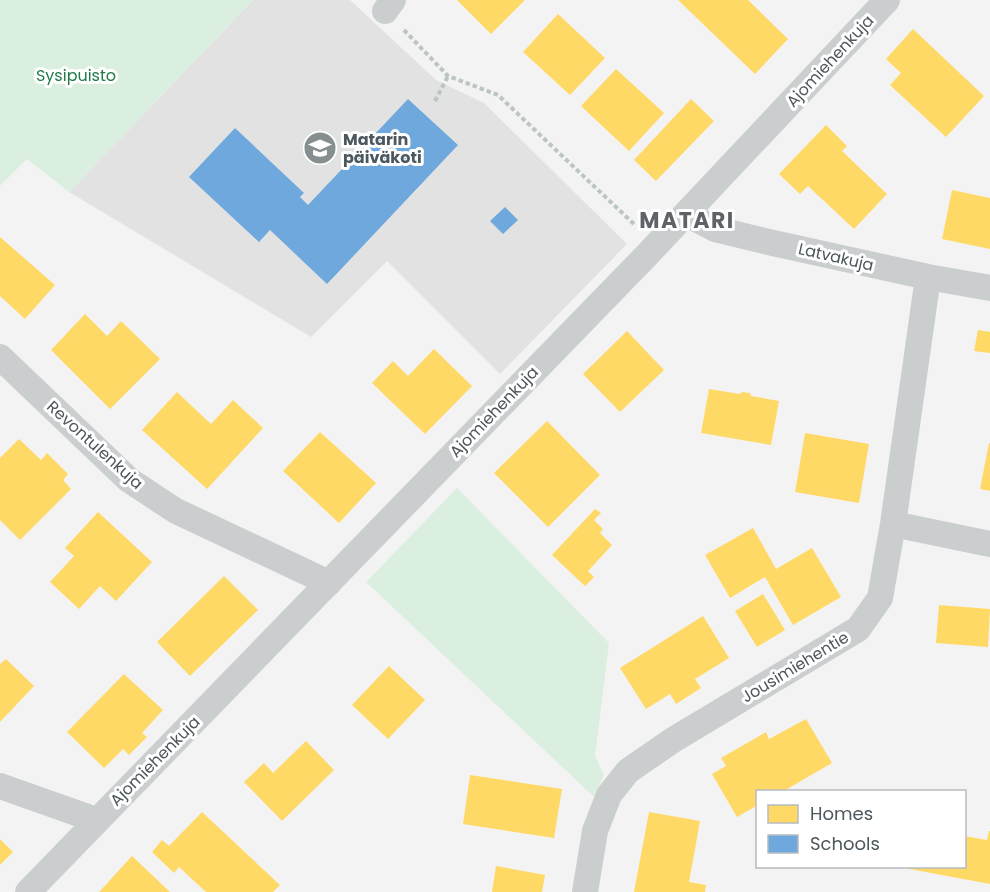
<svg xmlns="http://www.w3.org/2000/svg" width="990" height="892" font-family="Poppins,sans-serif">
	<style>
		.education { fill: #e2e2e3 }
		.green { fill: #dbefe1 }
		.homes { fill: #ffd966 }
		.schools { fill: #6fa8dc }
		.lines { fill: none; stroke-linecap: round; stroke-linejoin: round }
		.path { stroke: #bbc5c1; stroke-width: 4; stroke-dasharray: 4.5 3; stroke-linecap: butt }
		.street { stroke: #cbcecf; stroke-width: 26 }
		.labels { text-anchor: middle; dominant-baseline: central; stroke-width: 6; stroke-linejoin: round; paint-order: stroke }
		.street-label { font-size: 16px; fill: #4c575e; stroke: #fff }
		.park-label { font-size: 16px; fill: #227b48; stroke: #fff }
		.poi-label { font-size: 16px; font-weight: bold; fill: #4c575e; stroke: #fff; text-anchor: start }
		.district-label { font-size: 22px; font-weight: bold; letter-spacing: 1.5px; fill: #5f6367; stroke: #fff }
	</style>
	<rect width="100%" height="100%" fill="#f4f3f3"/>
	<path class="education" d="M253,0H350L436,80L484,103L627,244L500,374L387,261L311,337L69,192Z"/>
	<path class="green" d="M0,0H253L69,192L27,159L0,186Z
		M457,488L609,643L595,756L604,775L594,797L366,582Z"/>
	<path class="homes" d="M457,0H525L491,34Z
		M678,0H748L788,39L755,74Z
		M558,14L605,58L570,95L523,52Z
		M913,29L984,96L946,137L890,85L901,73L886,59Z
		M616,69L664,113L629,151L581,106Z
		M691,99L714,121L656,181L634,160Z
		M826,125L847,146L842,151L887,194L854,229L808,186L800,194L779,174Z
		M952,190L990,198V249L942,239Z
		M0,237L55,285L25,319L0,296Z
		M85,314L107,336L121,321L160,359L110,409L51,350Z
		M978,330L990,332V353L974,351Z
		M627,331L664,370L620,412L583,374Z
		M434,349L472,386L425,434L372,383L393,361L408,376Z
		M709,389L740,394L742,392L750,393L751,396L779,401L771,445L701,433Z
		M177,392L211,424L233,400L263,428L207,489L142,430Z
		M547,421L600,475L548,527L494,473Z
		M320,432L376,483L339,523L283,471Z
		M805,433L869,444L859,503L795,492Z
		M19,439L41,460L47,453L68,474L63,480L71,489L20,540L0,520V458Z
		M989,443H990V491L980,489Z
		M595,509L601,513L594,520L603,529L600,533L612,545L588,571L594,577L585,586L552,555Z
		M98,512L152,562L116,601L100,586L79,609L50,582L74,556L65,548Z
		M753,528L776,569L812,548L841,597L793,625L765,577L730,598L705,555Z
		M224,576L258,610L190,676L157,642Z
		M763,594L785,630L757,647L735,611Z
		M939,605L990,609L988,647L936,643Z
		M703,616L729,658L695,679L701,688L676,704L670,694L646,709L620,668Z
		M6,659L34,686L0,722V664Z
		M389,666L425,700L388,739L352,705Z
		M124,674L163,710L142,733L147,737L129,755L123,749L104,768L67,732Z
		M806,719L832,763L782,792H758V805L737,817L712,774L726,766L721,758L766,732L769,739Z
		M306,741L334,770L282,821L244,782L264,763L273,773Z
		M470,775L562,789L554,838L463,824Z
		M202,812L280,885L273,892H206L179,867L174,873L152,852L162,840L169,846Z
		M649,812L700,821L689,882L706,885L705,892H634Z
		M989,831H990V884L904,868V866H964V836L987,840Z
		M0,839L13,852L0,865Z
		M132,856L170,892H99Z
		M496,866L545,875L542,892H492Z"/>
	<path class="schools" d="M408,99L458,145L327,284L270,230L259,242L189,177L235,128L304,193L300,197L308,205Z
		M505,207L518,220L503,234L490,221Z"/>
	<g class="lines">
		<path class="path" d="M404,30L448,76L498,95L636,226
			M435,101L448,76"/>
		<path class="street" d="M385,11L393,0
			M686,214L715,229L773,243L928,277L990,288
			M0,357L129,480L176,511L329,583
			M893,524L990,544
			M0,786L96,820
			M28,892L645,257L887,0
			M585,892L595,831L609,795L628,771L673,740L858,629L880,598L893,524L928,277"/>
	</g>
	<defs>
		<g id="school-disc" transform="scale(1.725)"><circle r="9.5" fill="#878e92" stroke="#fff"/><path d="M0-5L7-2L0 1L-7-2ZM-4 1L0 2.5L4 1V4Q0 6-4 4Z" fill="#fff"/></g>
	</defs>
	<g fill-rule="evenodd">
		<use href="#school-disc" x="320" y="148"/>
	</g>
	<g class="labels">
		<g class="street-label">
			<text transform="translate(830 61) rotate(-47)">Ajomiehenkuja</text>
			<text transform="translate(836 257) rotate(13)">Latvakuja</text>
			<text transform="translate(494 412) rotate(-46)">Ajomiehenkuja</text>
			<text transform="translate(95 445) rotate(42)">Revontulenkuja</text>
			<text transform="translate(795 667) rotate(-31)">Jousimiehentie</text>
			<text transform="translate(155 761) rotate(-45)">Ajomiehenkuja</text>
		</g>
		<g class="park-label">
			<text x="76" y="75">Sysipuisto</text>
		</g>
		<g class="poi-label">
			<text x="343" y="139">Matarin<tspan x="343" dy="18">päiväkoti</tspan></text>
		</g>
		<g class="district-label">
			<text x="687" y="220">MATARI</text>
		</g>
	</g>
	<rect x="756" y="790" width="210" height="78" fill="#ffffff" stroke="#b7bcbf" stroke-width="1.5"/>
	<rect x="768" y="805" width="30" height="18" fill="#ffd966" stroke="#b7bcbf" stroke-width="1.5"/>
	<text x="810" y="820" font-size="18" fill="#4c575e">Homes</text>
	<rect x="768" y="835" width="30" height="18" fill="#6fa8dc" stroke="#b7bcbf" stroke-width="1.5"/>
	<text x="810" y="850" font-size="18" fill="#4c575e">Schools</text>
</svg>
